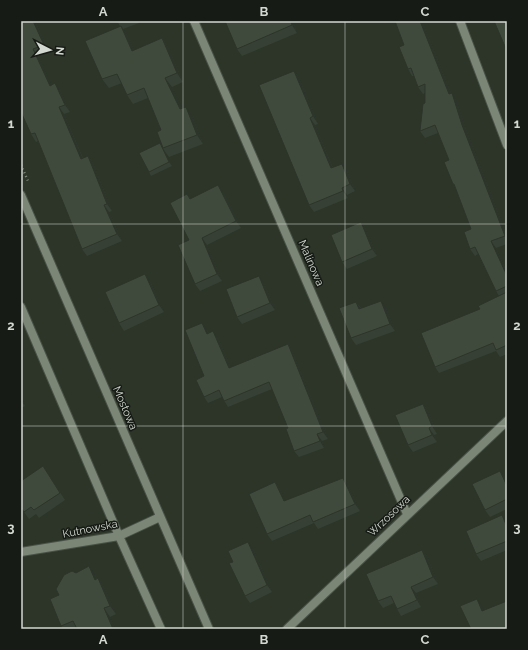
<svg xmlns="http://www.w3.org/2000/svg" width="528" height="650" font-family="Raleway,sans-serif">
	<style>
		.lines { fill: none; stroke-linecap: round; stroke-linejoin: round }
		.street-casing { stroke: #495146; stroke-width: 10 }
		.path { stroke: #81887e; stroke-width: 2.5; stroke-dasharray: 1 3; stroke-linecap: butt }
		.street { stroke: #7c8677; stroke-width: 8 }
		.wall { fill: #374034 }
		.shaded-wall { fill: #2d342a }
		.building { fill: #404a3c; stroke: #2d342a }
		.grid { fill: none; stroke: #d3d9d1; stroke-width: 1; stroke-opacity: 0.55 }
		.labels { text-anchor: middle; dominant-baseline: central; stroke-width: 3; stroke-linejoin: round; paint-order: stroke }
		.street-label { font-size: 11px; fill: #d3d9d1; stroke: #171b15 }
		.neatline { fill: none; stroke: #d3d9d1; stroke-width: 1.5 }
		.grid-label { font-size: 13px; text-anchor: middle; font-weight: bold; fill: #d3d9d1 }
	</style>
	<rect width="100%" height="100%" fill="#2c3528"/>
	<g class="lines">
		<g class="street-casing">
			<path id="street" d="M194,21L407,514
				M460,21L507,145
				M21,195L209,629
				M21,307L119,536L161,629
				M21,552L119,536L160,517
				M287,629L507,421"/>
		</g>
		<path class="path" d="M21,165L28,181"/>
		<use href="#street" class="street"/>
	</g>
	<path class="wall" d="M21,21H35L49,52L38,56L51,85L60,90L64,99L70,112L64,114L83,158L88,156L93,163L112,211L109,212L122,241L87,256L82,249L38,141L36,142L31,134Z
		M117,21H138L139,23L123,29L127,35L134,50L162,38L168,47L183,82L172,87L182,109L192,116L203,144L169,157L163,149L172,166L151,176L149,172L163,148L161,130L148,98L133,104L127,95L122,83L109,88L102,79L120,26Z
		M293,21L297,33L242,56L237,49Z
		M395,21H422L451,93L456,100L467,132L507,236V244L496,248L507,273V354L500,357L496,351L439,373L435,367L480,309L499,296L496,291L478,254L475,256L470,249L471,229L456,189L453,184L449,160L438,133L425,138L420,131L425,103V93L423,94L418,87L414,76H412L408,69L404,45Z
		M294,71L299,78L318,124L315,125L333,168L347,171L355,191L347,195L348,198L314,212L309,205Z
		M223,192L241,228L207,245L222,281L200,291L195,284L189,240L187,194L190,199Z
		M361,222L366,229L377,256L347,269L342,262Z
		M150,281L164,312L124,331L119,323Z
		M264,283L275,310L242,324L237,317Z
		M356,302L361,308H386L395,331L356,345L351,338Z
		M207,330L209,333L218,338L231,368L288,344L292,351L328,439L322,441L324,448L299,457L294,451L288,428L272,389L228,407L222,397L208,403L204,397Z
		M21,397L25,406L21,408Z
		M423,404L428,411L437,434L434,435L437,442L413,452L408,445Z
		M43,466L65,500L39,518L36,514L29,519L24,512Z
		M505,478L507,483V509L490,517L485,510Z
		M275,482L280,489L285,501L348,485L360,511L318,529L314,523L272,541L267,534Z
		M507,523V550L481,561L476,554Z
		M253,549L272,592L250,603L245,596L233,562Z
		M422,550L427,556L438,584L416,593L421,607L401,616L397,609L394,603L383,608L378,601Z
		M76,573L95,575L97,579L98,578L104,587L116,614L110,617L115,629H63L61,626L59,595Z"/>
	<path class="shaded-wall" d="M33,21H35L49,52L44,45Z
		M291,21H293L297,33L292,25Z
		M420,21H422L453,98L452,93L456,100L467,132L507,236V239L505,236L449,94Z
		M121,26L127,35L139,60L132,51Z
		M162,38L168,47L183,82L177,73Z
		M33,49L38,56L55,93L50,86Z
		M294,71L299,78L318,124L313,116Z
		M165,78L172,87L187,118L180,109Z
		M55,83L60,90L70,112L65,105Z
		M59,107L64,114L86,166L81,159Z
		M186,107L192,116L203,144L197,135Z
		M310,118L315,125L336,176L331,168Z
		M160,143L162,147L172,166L169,162Z
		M88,156L93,163L112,211L107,204Z
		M342,164L347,171L355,191L350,184Z
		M218,185L223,192L241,228L236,221Z
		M342,188L347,195L348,198L343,191Z
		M104,205L109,212L122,241L117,234Z
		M361,222L366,229L377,256L372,249Z
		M202,238L207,245L222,281L217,274Z
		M491,241L496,248L507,273V276Z
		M145,274L150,281L164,312L159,305Z
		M259,276L264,283L275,310L270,303Z
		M381,301L386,308L395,331L390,324Z
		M356,302L361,309H359Z
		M202,323L207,330L212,341L207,334Z
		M213,331L218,338L234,375L229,368Z
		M288,344L292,351L328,439L323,432Z
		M21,397L25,406L21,401Z
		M423,404L428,411L437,434L432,426Z
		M429,428L434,435L437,442L432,435Z
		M317,434L322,441L324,448L320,441Z
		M500,471L505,478L507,483V486Z
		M343,478L348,485L360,511L355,504Z
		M275,482L280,489L289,509L284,501Z
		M502,515L507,522V527Z
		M248,542L253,549L272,592L267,585Z
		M422,550L427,556L438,584L433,577Z
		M89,566L95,575L101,589L95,580Z
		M98,578L104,587L116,614L110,606Z
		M411,587L416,593L421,607L417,600Z
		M477,599L482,606L487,618L482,611Z
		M104,608L110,617L115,629H113Z"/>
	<path class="building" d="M21,21H33L44,45L33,49L50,86L55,83L59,92L65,105L59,107L81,159L88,156L107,204L104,205L117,234L82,249L35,133L31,134L21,112Z
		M225,21H291L292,25L237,49Z
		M395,21H420L449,94L452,93L462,125L505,236L491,241L507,276V286L496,291L475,247L470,249L464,232L471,229L454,184H453L444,162L449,160L435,125L420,131L423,104L425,103V84L418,87L411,68L408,69L399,47L404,45Z
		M494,21H507V51Z
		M121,26L132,51L162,38L177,73L165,78L180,109L186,107L197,135L163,148L157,132L161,130L144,88L127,95L117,74L102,79L85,41Z
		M294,71L313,116L310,118L331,168L342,164L350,184L342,188L343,191L309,205L259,85Z
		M160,143L169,162L149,172L139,153Z
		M218,185L236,221L202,238L217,274L195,284L178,245L189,240L170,203L187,194L190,199Z
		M361,222L372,249L342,262L331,235Z
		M145,274L159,305L119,323L105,292Z
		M259,276L270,303L237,317L226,289Z
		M507,292V345L496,350L493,343L435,367L421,333L480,309L478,306Z
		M381,301L390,324L351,338L339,308L356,302L359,309Z
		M202,323L207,334L213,331L229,368L288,344L323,432L317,434L320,441L294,451L286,429L288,428L269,382L224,401L219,390L204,397L196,380L204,376L185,330Z
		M423,404L432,426L429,428L432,435L408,445L395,415Z
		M43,466L60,493L34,510L31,507L24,512L21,508V481Z
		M500,471L507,486V499L485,510L472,484Z
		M343,478L355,504L313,522L310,515L267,534L249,494L275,482L284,501Z
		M502,515L507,527V541L476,554L466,531Z
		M248,542L267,585L245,596L229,563L233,562L228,551Z
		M422,550L433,577L411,587L417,600L397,609L391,596L378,601L366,574Z
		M89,566L95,580L98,578L110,606L104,608L113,629H77L73,621L61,626L50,599L59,595L56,589L64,575L72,571L76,573Z
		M477,599L482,611L507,601V629H471L460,606Z"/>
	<path class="grid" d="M183,21V629M345,21V629M21,224H507M21,426H507"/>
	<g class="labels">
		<g class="street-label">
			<text transform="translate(311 263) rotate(67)">Malinowa</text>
			<text transform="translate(125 408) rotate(67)">Mostowa</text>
			<text transform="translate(389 516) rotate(-44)">Wrzosowa</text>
			<text transform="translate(90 529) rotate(-11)">Kutnowska</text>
		</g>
	</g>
	<rect width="528" height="650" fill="none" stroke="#171b15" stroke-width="44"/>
	<g transform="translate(50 50) rotate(96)" stroke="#171b15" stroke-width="3" paint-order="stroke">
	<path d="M0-3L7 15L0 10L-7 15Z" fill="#d3d9d1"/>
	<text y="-6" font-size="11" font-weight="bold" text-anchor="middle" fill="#d3d9d1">N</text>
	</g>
	<rect x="22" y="22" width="484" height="606" class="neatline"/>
	<g class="grid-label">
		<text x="103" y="16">A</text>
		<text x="264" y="16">B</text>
		<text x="425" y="16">C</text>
		<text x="11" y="128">1</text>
		<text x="517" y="128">1</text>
		<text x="11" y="330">2</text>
		<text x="517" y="330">2</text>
		<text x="11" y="532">3</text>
		<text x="517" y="532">3</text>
		<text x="103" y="644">A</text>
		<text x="264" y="644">B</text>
		<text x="425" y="644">C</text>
	</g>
</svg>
